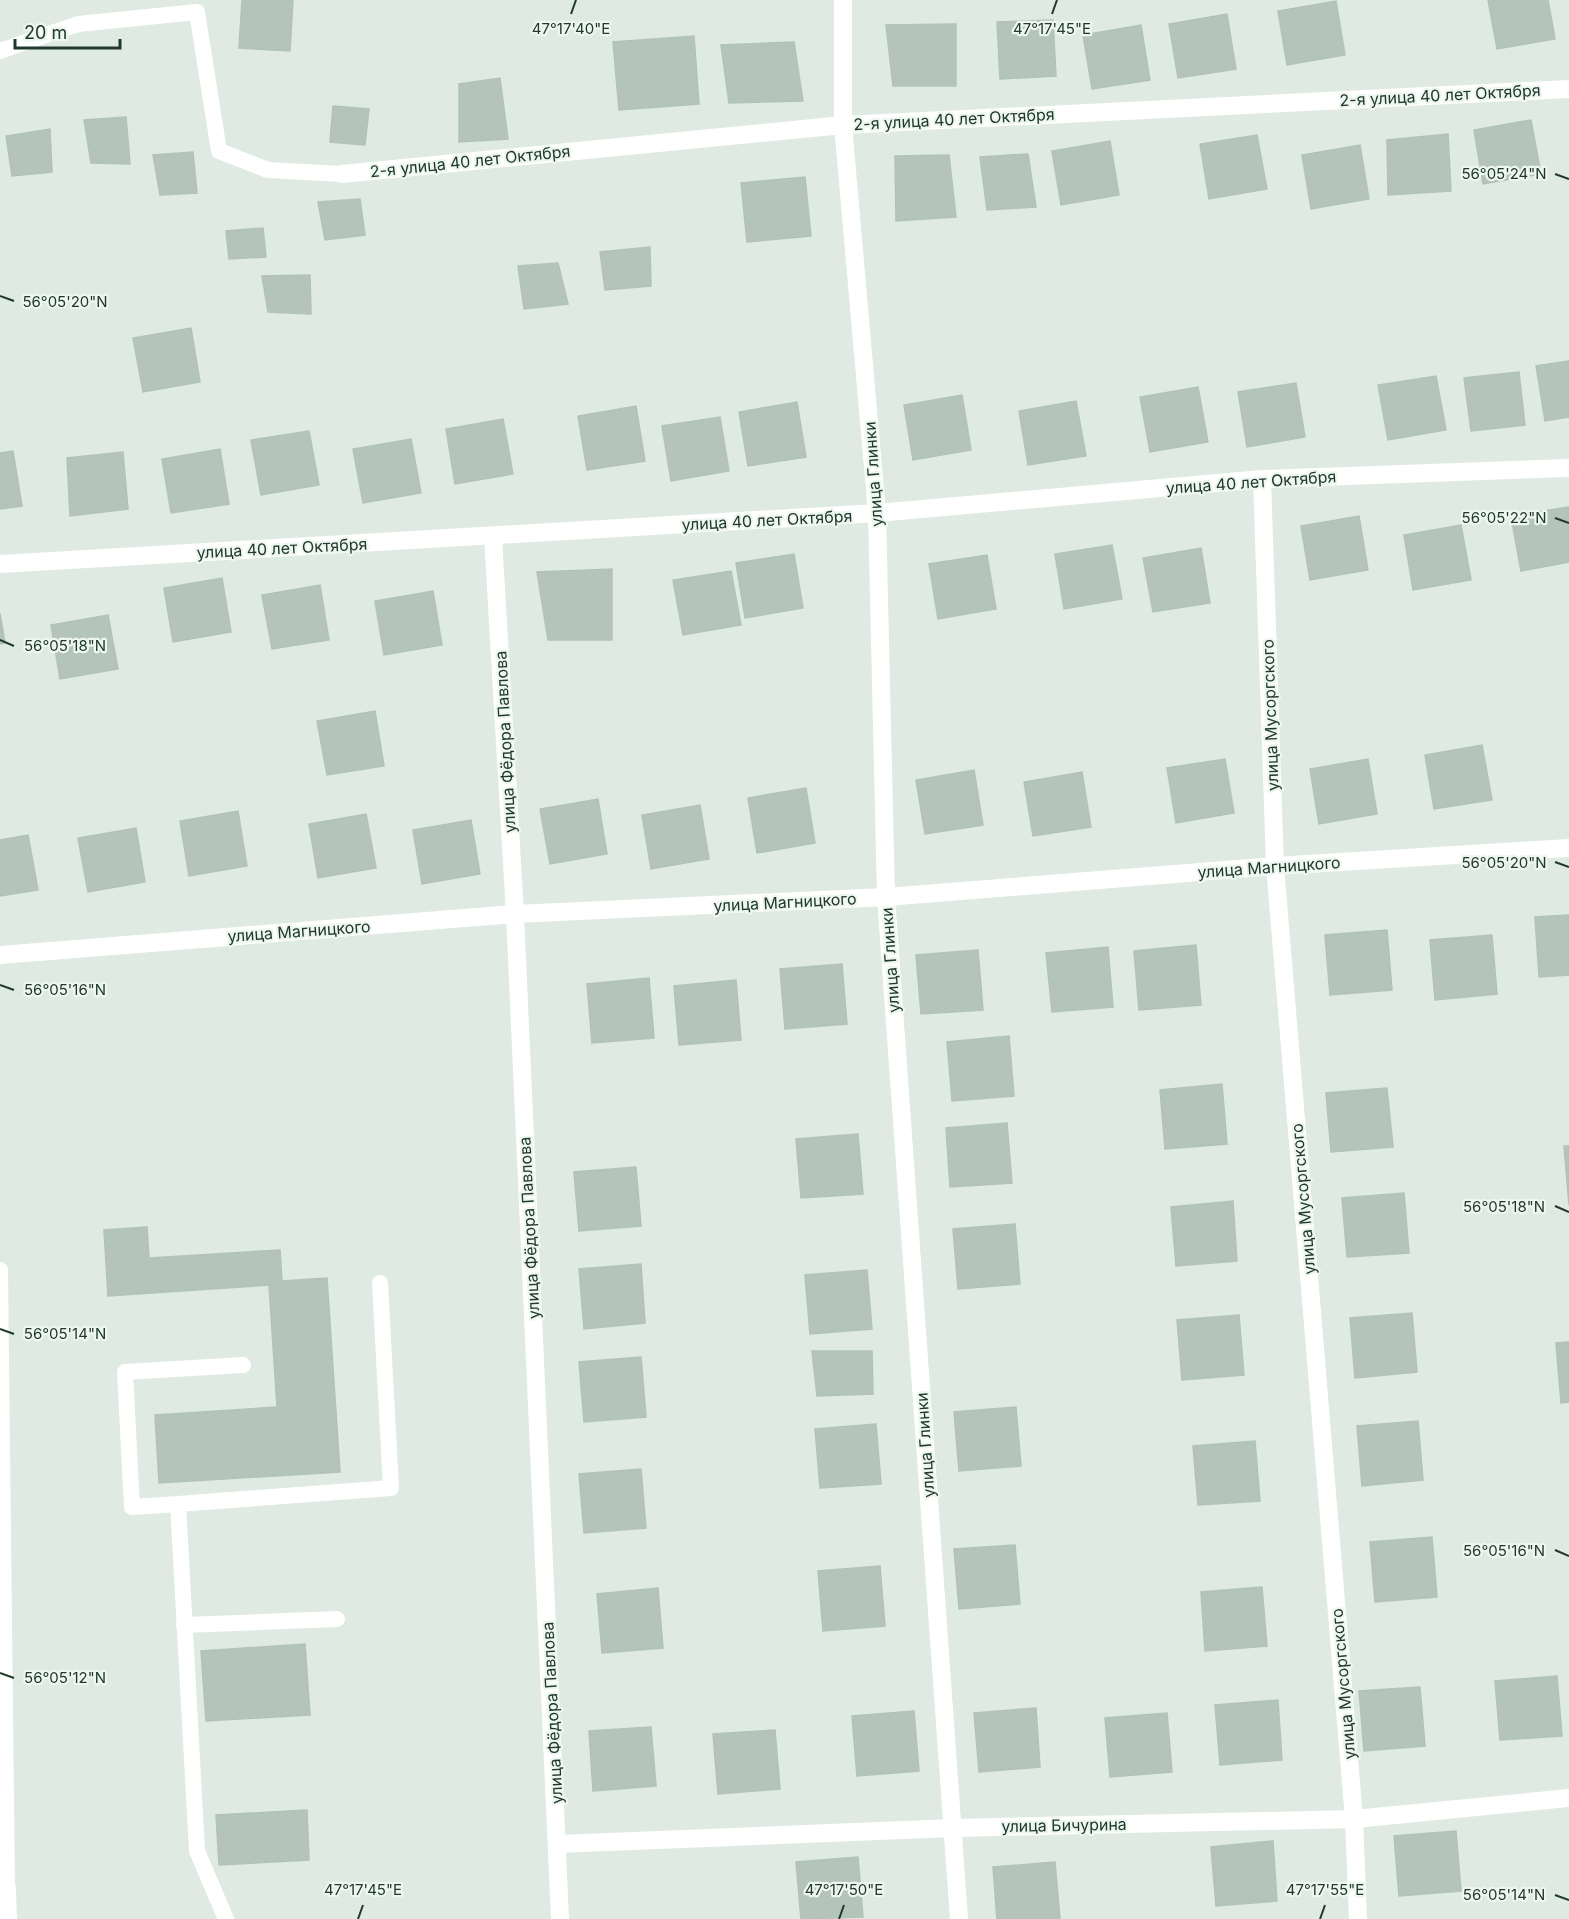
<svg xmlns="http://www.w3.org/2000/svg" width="1569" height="1919" font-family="Inter,sans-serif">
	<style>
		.building { fill: #b4c4ba; stroke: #b1c3b7; stroke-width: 1.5 }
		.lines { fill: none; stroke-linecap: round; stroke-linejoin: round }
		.lane { stroke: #fff; stroke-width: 16 }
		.street { stroke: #fff; stroke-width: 18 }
		.ticks { fill: none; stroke: #20392c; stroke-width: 2 }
		.labels { text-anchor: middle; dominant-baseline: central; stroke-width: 4.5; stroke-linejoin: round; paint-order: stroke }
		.street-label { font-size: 16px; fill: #20392c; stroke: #eef6f0 }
		.ticks-label { font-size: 15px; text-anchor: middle; fill: #20392c; stroke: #eef6f0; stroke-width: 4.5; stroke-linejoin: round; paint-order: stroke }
	</style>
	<rect width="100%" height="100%" fill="#deeae2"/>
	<path class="building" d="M242,0H293L290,51L239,48Z
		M1488,0H1548L1555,39L1497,49Z
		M1336,1L1345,55L1287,65L1278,11Z
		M1227,14L1236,69L1178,78L1169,24Z
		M1053,20L1056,76L1000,79L997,22Z
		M956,24V86H893L886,25Z
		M1141,25L1150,80L1092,89L1083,35Z
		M694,36L699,104L619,110L613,42Z
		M794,42L803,101L729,103L721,45Z
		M500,78L508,139L459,142V84Z
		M333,106L369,109L365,145L330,142Z
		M126,117L130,164L91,163L84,120Z
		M1531,120L1541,174L1483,184L1474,130Z
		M50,129L52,172L12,176L6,136Z
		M1448,134L1451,191L1388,195L1387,140Z
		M1257,135L1267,189L1209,199L1200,144Z
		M1110,141L1119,195L1061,205L1052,151Z
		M1360,145L1369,199L1311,209L1302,155Z
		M193,152L197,193L160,195L153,155Z
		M1028,154L1036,207L987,210L980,157Z
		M949,155L956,217L896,221L895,156Z
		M805,177L811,236L747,242L741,183Z
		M360,199L365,235L325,240L318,202Z
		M263,228L266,257L229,259L226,231Z
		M650,247L651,286L605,290L600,252Z
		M558,263L568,304L524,309L518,266Z
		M310,275L311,314L268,312L262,276Z
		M191,328L200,382L143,392L133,338Z
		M1569,361V417L1545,421L1536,366Z
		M1519,372L1525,425L1471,431L1464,378Z
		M1436,376L1446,430L1388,440L1378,385Z
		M1296,383L1305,437L1247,447L1238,392Z
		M1198,387L1208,442L1150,452L1140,397Z
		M962,395L971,450L913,460L904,405Z
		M1076,401L1086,456L1028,465L1019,411Z
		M797,402L806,457L748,466L739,412Z
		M636,406L645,461L587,470L578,416Z
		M720,417L729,471L671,481L662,426Z
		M503,419L513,474L455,484L446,429Z
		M309,431L319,485L261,495L251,440Z
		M411,439L421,493L363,503L353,449Z
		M220,449L229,504L171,513L162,459Z
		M13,451L22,506L0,509V453Z
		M123,452L128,509L70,516L67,458Z
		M1569,507V562L1521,571L1511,516Z
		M1359,516L1368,570L1310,580L1301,526Z
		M1461,525L1471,580L1413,590L1404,535Z
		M1112,545L1122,599L1064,609L1055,554Z
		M1201,548L1210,603L1153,612L1143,558Z
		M794,554L803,608L745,618L736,563Z
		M987,555L996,609L938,619L929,564Z
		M612,569V640H548L537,572Z
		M731,571L741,625L683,635L673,580Z
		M222,578L231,632L173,642L164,588Z
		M320,585L329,640L272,649L262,595Z
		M433,591L442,645L384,655L375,601Z
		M0,613L5,643L0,644Z
		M108,615L118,669L60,679L51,625Z
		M375,711L384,766L327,775L317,721Z
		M1482,745L1492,800L1434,809L1425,755Z
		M1225,759L1234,813L1176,823L1167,768Z
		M1368,759L1377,814L1319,824L1310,769Z
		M974,770L983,825L925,834L916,780Z
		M1082,772L1091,827L1033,836L1024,782Z
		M806,788L815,843L757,853L748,798Z
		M598,799L607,854L550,864L540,809Z
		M700,805L709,859L651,869L642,815Z
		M238,811L247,866L189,876L180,821Z
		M366,814L376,868L318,878L309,824Z
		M471,820L480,874L422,884L413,830Z
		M136,828L145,882L88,892L78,838Z
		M28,835L38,890L0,896V840Z
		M1569,915V975L1539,977L1535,917Z
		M1387,930L1392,990L1330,995L1325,935Z
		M1492,935L1497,994L1435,1000L1430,940Z
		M1196,945L1201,1005L1139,1010L1134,951Z
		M1108,947L1113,1007L1052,1012L1046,953Z
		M978,950L983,1010L921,1014L916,955Z
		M842,964L847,1024L785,1029L780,969Z
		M649,978L654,1038L592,1043L587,984Z
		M736,980L741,1040L679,1045L674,986Z
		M1009,1036L1014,1096L952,1101L947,1042Z
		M1222,1084L1227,1144L1165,1149L1160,1090Z
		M1387,1088L1393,1147L1331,1152L1326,1093Z
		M1007,1123L1012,1183L950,1187L946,1128Z
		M858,1134L863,1194L801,1198L796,1139Z
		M1564,1146H1569V1205Z
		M636,1167L641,1226L579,1231L574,1172Z
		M1404,1193L1409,1253L1347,1257L1342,1198Z
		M1233,1201L1237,1261L1176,1266L1171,1207Z
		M1015,1224L1020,1284L958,1289L953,1229Z
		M147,1227L149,1258L280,1250L282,1281L327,1278L340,1472L159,1483L155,1415L277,1407L269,1285L108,1296L104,1230Z
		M641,1264L645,1323L584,1329L579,1269Z
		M867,1270L872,1329L810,1334L805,1275Z
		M1412,1313L1417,1372L1355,1378L1350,1318Z
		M1239,1315L1244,1375L1182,1380L1177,1320Z
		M1569,1342V1402L1561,1403L1556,1343Z
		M812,1351H872L873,1394L817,1396Z
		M641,1357L646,1417L584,1422L579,1362Z
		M1016,1407L1021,1466L959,1471L954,1412Z
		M1418,1421L1423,1480L1362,1486L1357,1426Z
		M876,1424L881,1484L820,1488L815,1429Z
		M1255,1441L1260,1501L1198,1505L1193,1446Z
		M641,1469L646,1528L584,1533L579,1474Z
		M1432,1537L1437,1597L1375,1602L1370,1542Z
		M1015,1545L1020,1604L959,1609L954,1549Z
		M880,1566L885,1626L823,1631L818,1571Z
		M1262,1587L1267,1646L1205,1651L1201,1592Z
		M658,1588L663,1648L602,1653L597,1594Z
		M305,1644L310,1715L206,1721L201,1651Z
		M1557,1676L1562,1736L1500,1740L1495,1681Z
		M1420,1687L1425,1746L1364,1751L1359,1691Z
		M1278,1700L1282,1760L1220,1765L1215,1705Z
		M1036,1708L1040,1767L979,1772L974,1713Z
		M914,1711L919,1771L857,1776L852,1716Z
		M1167,1713L1172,1772L1110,1777L1105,1718Z
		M651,1727L656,1786L593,1791L589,1731Z
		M775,1730L780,1789L718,1794L713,1734Z
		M307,1810L309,1860L219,1865L216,1815Z
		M1456,1831L1461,1891L1399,1896L1394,1836Z
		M1273,1841L1277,1901L1216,1906L1211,1847Z
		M858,1857L863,1917L801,1919L796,1862Z
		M1055,1862L1060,1919H997L993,1867Z"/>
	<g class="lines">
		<path class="lane" d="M0,51L78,24L197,12L219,151L268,170L342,174
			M0,1270L7,1888
			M178,1504L391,1488L380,1283
			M184,1625L337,1619
			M226,1919L197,1851L178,1504L132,1507L125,1372L243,1365"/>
		<path class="street" d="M843,0V125L877,513L886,897L959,1919
			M342,174L843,125L1569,89
			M1262,479L1275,866L1354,1819L1358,1919
			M493,537L515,914L560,1919
			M0,564L877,513L1262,479L1569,468
			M0,955L515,914L886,897L1275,866L1569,848
			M558,1844L953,1828L1354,1819L1569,1798
			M0,1888H7L8,1919"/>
	</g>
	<path class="ticks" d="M571,14L576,0M1052,14L1057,0M1555,174L1569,179M0,296L14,301M1555,518L1569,523M0,640L14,646M1555,862L1569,867M0,985L14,990M1555,1206L1569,1212M0,1329L14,1334M1555,1550L1569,1556M0,1673L14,1678M1555,1895L1569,1900M358,1919L363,1905M839,1919L844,1905M1320,1919L1325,1905"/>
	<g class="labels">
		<g class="street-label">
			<text transform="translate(1440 95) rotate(-3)">2-я улица 40 лет Октября</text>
			<text transform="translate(954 119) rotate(-3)">2-я улица 40 лет Октября</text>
			<text transform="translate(470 161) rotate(-6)">2-я улица 40 лет Октября</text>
			<text transform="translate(873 474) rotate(-94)">улица Глинки</text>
			<text transform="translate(1251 482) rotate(-4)">улица 40 лет Октября</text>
			<text transform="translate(767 520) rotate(-3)">улица 40 лет Октября</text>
			<text transform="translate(282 548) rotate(-3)">улица 40 лет Октября</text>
			<text transform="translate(1270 715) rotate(-92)">улица Мусоргского</text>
			<text transform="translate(505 742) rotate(-93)">улица Фёдора Павлова</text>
			<text transform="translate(1269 867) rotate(-4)">улица Магницкого</text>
			<text transform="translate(785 902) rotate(-3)">улица Магницкого</text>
			<text transform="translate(299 931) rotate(-4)">улица Магницкого</text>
			<text transform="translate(890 960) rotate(-94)">улица Глинки</text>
			<text transform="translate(1303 1199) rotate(-95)">улица Мусоргского</text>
			<text transform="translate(529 1228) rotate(-93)">улица Фёдора Павлова</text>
			<text transform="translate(925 1445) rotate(-94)">улица Глинки</text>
			<text transform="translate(1343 1684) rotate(-95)">улица Мусоргского</text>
			<text transform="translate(552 1713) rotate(-93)">улица Фёдора Павлова</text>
			<text transform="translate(1064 1825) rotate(-1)">улица Бичурина</text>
		</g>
	</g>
	<g class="ticks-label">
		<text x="571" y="34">47°17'40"E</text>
		<text x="1052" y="34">47°17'45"E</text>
		<text x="1504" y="179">56°05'24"N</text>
		<text x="65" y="307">56°05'20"N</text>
		<text x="1504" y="523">56°05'22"N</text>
		<text x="65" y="651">56°05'18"N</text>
		<text x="1504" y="868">56°05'20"N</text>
		<text x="65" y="995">56°05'16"N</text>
		<text x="1504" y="1212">56°05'18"N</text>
		<text x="65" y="1339">56°05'14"N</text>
		<text x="1504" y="1556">56°05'16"N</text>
		<text x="65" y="1683">56°05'12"N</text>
		<text x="363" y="1895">47°17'45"E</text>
		<text x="844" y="1895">47°17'50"E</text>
		<text x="1325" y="1895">47°17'55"E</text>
		<text x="1504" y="1900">56°05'14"N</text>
	</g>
	<path d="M15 39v9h105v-9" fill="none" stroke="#20392c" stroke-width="3"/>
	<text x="24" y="39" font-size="18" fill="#20392c" stroke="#eef6f0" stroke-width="4.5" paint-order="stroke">20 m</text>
</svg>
